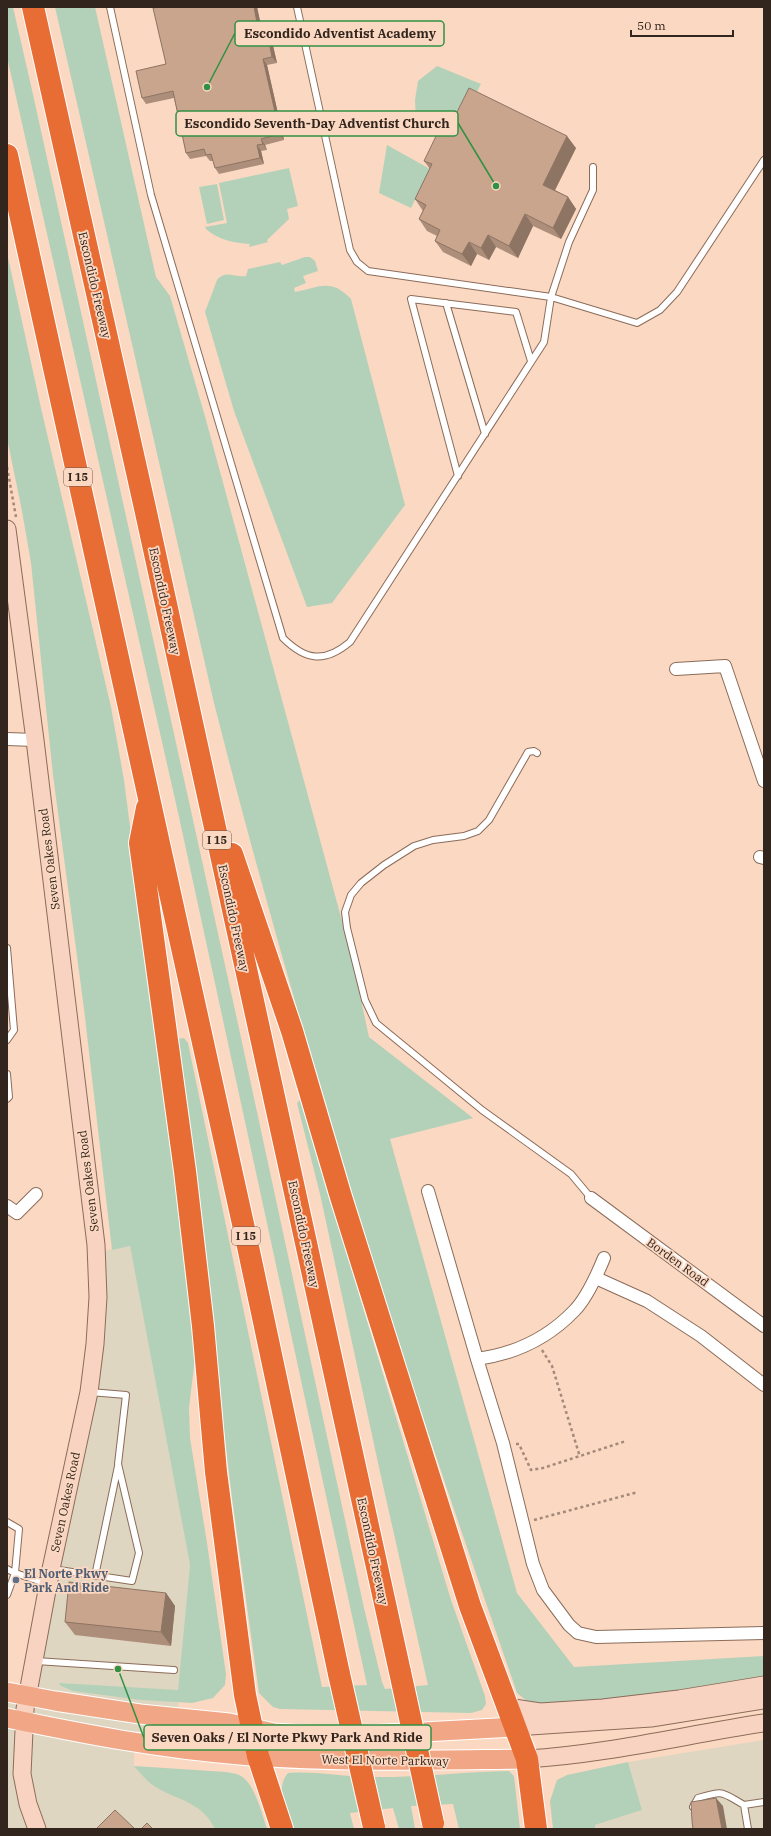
<svg xmlns="http://www.w3.org/2000/svg" width="771" height="1836" font-family="'IBM Plex Serif',serif">
	<style>
		.commercial { fill: #dfd6c1 }
		.green { fill: #b3d1b9 }
		.lines { fill: none; stroke-linecap: round; stroke-linejoin: round }
		.lane-casing { stroke: #8b6c59; stroke-width: 8 }
		.street-casing { stroke: #8b6c59; stroke-width: 14 }
		.secondary-casing { stroke: #8b6c59; stroke-width: 19 }
		.primary-casing { stroke: #fff; stroke-width: 21 }
		.highway-casing { stroke: #fff; stroke-width: 24 }
		.path { stroke: #a3897a; stroke-width: 2.5; stroke-dasharray: 3 3; stroke-linecap: butt }
		.lane { stroke: #fff; stroke-width: 6 }
		.street { stroke: #fff; stroke-width: 12 }
		.secondary { stroke: #f8d3c2; stroke-width: 17 }
		.primary { stroke: #f1a786; stroke-width: 19 }
		.highway { stroke: #e76d35; stroke-width: 22 }
		.highway-bridge-casing { stroke: #fff; stroke-width: 24; stroke-linecap: butt }
		.highway-bridge { stroke: #e76d35; stroke-width: 22 }
		.wall { fill: #ad8e7a }
		.shaded-wall { fill: #8d7463 }
		.building { fill: #c9a58e; stroke: #8d7463 }
		.service-dot { fill: #5c6f8a; stroke: #fbd8c2; stroke-width: 1.5 }
		.labels { text-anchor: middle; dominant-baseline: central; stroke-width: 3.5; stroke-linejoin: round; paint-order: stroke }
		.shield { fill: #fbd8c2; stroke: #6e5b4e; stroke-width: 1 }
		.shield-label { font-size: 11px; font-weight: bold; fill: #32251d }
		.street-label { font-size: 12px; fill: #32251d; stroke: #fbd8c2 }
		.service-label { font-size: 12px; font-weight: bold; fill: #4e5e75; stroke: #fbd8c2; text-anchor: start }
		.leader { fill: none; stroke: #309043; stroke-width: 1.5 }
		.callout-dot { fill: #309043; stroke: #fbd8c2; stroke-width: 1.5 }
		.callout { fill: #fbd8c2; stroke: #309043; stroke-width: 1.5 }
		.callout-label { font-size: 13px; text-anchor: middle; font-weight: bold; fill: #32251d }
	</style>
	<rect width="100%" height="100%" fill="#fbd8c2"/>
	<path class="commercial" d="M130,1246L190,1565L178,1690L179,1736L135,1731L134,1766L146,1779L202,1810L210,1818L215,1829H7V1680L27,1698L89,1392L96,1252Z
		M764,1740V1829H595V1825L642,1810L628,1762Z"/>
	<path class="green" d="M7,7H13L32,90L240,1033L364,1608L382,1682L385,1689L428,1685L380,1472L320,1194L297,1103L300,1100H305L308,1106L355,1281L451,1600L485,1696L486,1704L482,1710L471,1713L280,1709L273,1707L259,1693L232,1498L177,1039L184,1038L188,1043L322,1687L367,1685L179,817L7,57Z
		M55,7H95L156,277L170,296L206,420L351,954L369,1037L473,1118L390,1139L517,1593L574,1667L764,1656V1679L698,1690L539,1706L529,1703L517,1693C471,1559 424,1424 381,1289C321,1095 264,900 214,703Z
		M437,66L481,84L451,141L440,132L416,121L415,100L418,81Z
		M387,145L430,169L411,208L379,193Z
		M289,168L298,206L287,209L289,219L267,240L268,242L249,247L250,244C234,243 218,240 206,229L205,227L227,223L219,183Z
		M217,184L224,220L207,224L199,187Z
		M7,253L41,408L111,707L124,780L193,1316L195,1358L189,1408L190,1438L207,1543L226,1674L225,1685L213,1698L192,1703L141,1700L73,1691L61,1686L59,1683L178,1690L190,1565L130,1246L112,1250L84,1009L53,775L31,563L22,511L7,438Z
		M305,257H310L315,261L318,271L303,276L306,283L294,288L295,292C320,287 331,278 351,299L405,505L332,603L307,607L234,411L205,312L217,280C226,269 235,278 246,276L248,269L280,262L282,265Z
		M628,1762L642,1810L595,1825V1829H553L550,1801L557,1780L567,1775Z
		M134,1766L226,1772C230,1773 235,1773 239,1775C254,1781 262,1814 267,1829H215C202,1803 183,1802 159,1789C149,1784 142,1775 134,1766Z
		M509,1771L514,1776L520,1829H459L453,1804L411,1806L415,1829H399L393,1808L350,1813L354,1829H292C287,1811 274,1789 288,1773C314,1771 340,1776 366,1777C414,1778 462,1772 509,1771Z"/>
	<g class="lines">
		<g class="lane-casing">
			<path id="lane" d="M110,7L151,195L283,638C306,661 325,663 350,642L544,342L551,297L569,242L593,190V167
				M297,7L350,250L357,262L368,271L551,297L637,323L660,310L677,292L764,160
				M446,303L485,434
				M458,476L411,299L516,312L531,361
				M537,753L534,751L528,752L489,820L478,831L464,836L433,840L414,846L384,865L361,883L351,895L345,912L347,928L365,1000L376,1023L482,1110L571,1174L591,1198
				M7,948L14,1030L7,1040
				M7,1074L9,1097L7,1099
				M7,1522L19,1529L15,1573L7,1595
				M7,1569C19,1576 34,1578 46,1584
				M52,1569L132,1581L139,1553L118,1464L126,1395L90,1392
				M95,1576L118,1466
				M36,1661L174,1670
				M693,1807L698,1798C725,1790 721,1792 744,1805
				M748,1829L744,1805L764,1802"/>
		</g>
		<g class="street-casing">
			<path id="street" d="M676,669L725,666L764,781
				M7,739L35,740
				M760,857L764,858
				M428,1191L477,1359L503,1443L533,1564L543,1590L569,1625L578,1633L596,1637L764,1633
				M591,1198L764,1326
				M7,1206L17,1213L36,1194
				M596,1278L647,1301L701,1336L764,1385
				M477,1359C514,1354 547,1339 574,1311C587,1298 597,1275 604,1258"/>
		</g>
		<g class="secondary-casing">
			<path id="secondary" d="M7,529L35,740L96,1245L98,1297L95,1344L89,1392L51,1569L25,1709L22,1774L28,1804L37,1829
				M507,1707L540,1712L603,1708L679,1699L764,1685
				M515,1727L651,1718L764,1700
				M527,1759C607,1754 685,1735 764,1723"/>
		</g>
		<g class="primary-casing">
			<path id="primary" d="M7,1692L55,1701L140,1714L229,1723L274,1733L332,1737L515,1727
				M7,1718C84,1734 161,1749 240,1755C335,1763 431,1760 527,1759"/>
		</g>
		<g class="highway-casing">
			<path id="highway" d="M33,7L145,508L400,1672
				M7,155L247,1242L339,1674
				M147,808L140,843L185,1171L203,1326L216,1472L245,1695L258,1756L282,1829
				M232,854L292,1031L341,1197L470,1606L527,1759L536,1829"/>
		</g>
		<path class="path" d="M7,467L16,517
			M542,1350L552,1366L580,1457
			M516,1444H519L531,1470L543,1468L626,1441
			M534,1520L638,1492"/>
		<use href="#lane" class="lane"/>
		<use href="#street" class="street"/>
		<use href="#secondary" class="secondary"/>
		<use href="#primary" class="primary"/>
		<use href="#highway" class="highway"/>
		<g class="highway-bridge-casing">
			<path id="highway-bridge" d="M400,1672L433,1823
				M339,1674L374,1827"/>
		</g>
		<use href="#highway-bridge" class="highway-bridge"/>
	</g>
	<path class="wall" d="M159,7H257L262,32L271,37L277,63L267,65L284,140L265,145L267,150L261,151L264,164L219,174L215,168L213,161H210L206,156L190,159L186,153L174,98L146,104L142,98L166,64Z
		M445,136L576,148L555,190L568,197L576,209L561,239L533,226L518,258L496,247L489,260L477,254L471,266L443,252L435,241L437,236L427,231L419,219L423,211L415,199L430,169L424,161Z
		M166,1593L175,1606L171,1646L75,1635L65,1622Z"/>
	<path class="shaded-wall" d="M254,7H257L264,39L259,33Z
		M267,31L271,37L277,63L272,57Z
		M263,59L267,65L284,140L280,134Z
		M567,136L576,148L552,196L543,185Z
		M261,139L265,145L267,150L263,144Z
		M257,145L261,151L264,164L260,158Z
		M568,197L576,209L561,239L553,228Z
		M525,214L533,226L518,258L509,246Z
		M488,235L496,247L489,260L481,248Z
		M469,242L477,254L471,266L462,254Z
		M166,1593L175,1606L171,1646L161,1632Z
		M716,1798L723,1806L727,1829H722Z"/>
	<path class="building" d="M159,7H254L259,33L267,31L272,57L263,59L280,134L261,139L263,144L257,145L260,158L215,168L211,154L206,155L204,149L186,153L173,91L142,98L136,71L166,64L153,8Z
		M469,88L567,136L543,185L568,197L553,228L525,214L509,246L488,235L481,248L469,242L462,254L435,241L440,230L419,219L426,205L415,199L432,164L424,161L438,132L445,136Z
		M69,1582L166,1593L161,1632L65,1622Z
		M716,1798L722,1829H693L692,1821L691,1802Z
		M115,1810L135,1829H96Z
		M147,1823L153,1829H141Z"/>
	<circle class="service-dot" cx="16" cy="1580" r="4"/>
	<g class="labels">
		<g class="shield">
			<rect x="64" y="468" width="28" height="18" rx="3"/>
			<rect x="203" y="831" width="28" height="18" rx="3"/>
			<rect x="232" y="1227" width="28" height="18" rx="3"/>
		</g>
		<g class="shield-label">
			<text x="78" y="477">I 15</text>
			<text x="217" y="840">I 15</text>
			<text x="246" y="1236">I 15</text>
		</g>
		<g class="street-label">
			<text transform="translate(95 285) rotate(77)">Escondido Freeway</text>
			<text transform="translate(165 601) rotate(78)">Escondido Freeway</text>
			<text transform="translate(49 859) rotate(-97)">Seven Oakes Road</text>
			<text transform="translate(234 918) rotate(78)">Escondido Freeway</text>
			<text transform="translate(88 1181) rotate(-97)">Seven Oakes Road</text>
			<text transform="translate(304 1234) rotate(78)">Escondido Freeway</text>
			<text transform="translate(678 1262) rotate(36)">Borden Road</text>
			<text transform="translate(65 1502) rotate(-78)">Seven Oakes Road</text>
			<text transform="translate(373 1551) rotate(78)">Escondido Freeway</text>
			<text transform="translate(385 1760) rotate(1)">West El Norte Parkway</text>
		</g>
		<g class="service-label">
			<text x="24" y="1573">El Norte Pkwy<tspan x="24" dy="14">Park And Ride</tspan></text>
		</g>
	</g>
	<path class="leader" d="M207 87L235 33M496 186L458 123M118 1669L144 1738"/>
	<g class="callout-dot">
		<circle cx="207" cy="87" r="4"/>
		<circle cx="496" cy="186" r="4"/>
		<circle cx="118" cy="1669" r="4"/>
	</g>
	<g class="callout">
		<rect x="235" y="21" width="209" height="25" rx="4"/>
		<rect x="176" y="111" width="282" height="25" rx="4"/>
		<rect x="144" y="1725" width="287" height="25" rx="4"/>
	</g>
	<g class="callout-label">
		<text x="340" y="38">Escondido Adventist Academy</text>
		<text x="317" y="128">Escondido Seventh-Day Adventist Church</text>
		<text x="287" y="1742">Seven Oaks / El Norte Pkwy Park And Ride</text>
	</g>
	<rect width="771" height="1836" fill="none" stroke="#32251d" stroke-width="16"/>
	<path d="M631 30v6h102v-6" fill="none" stroke="#32251d" stroke-width="2"/>
	<text x="637" y="30" font-size="12" fill="#32251d" stroke="#fbd8c2" stroke-width="3" paint-order="stroke">50 m</text>
</svg>
